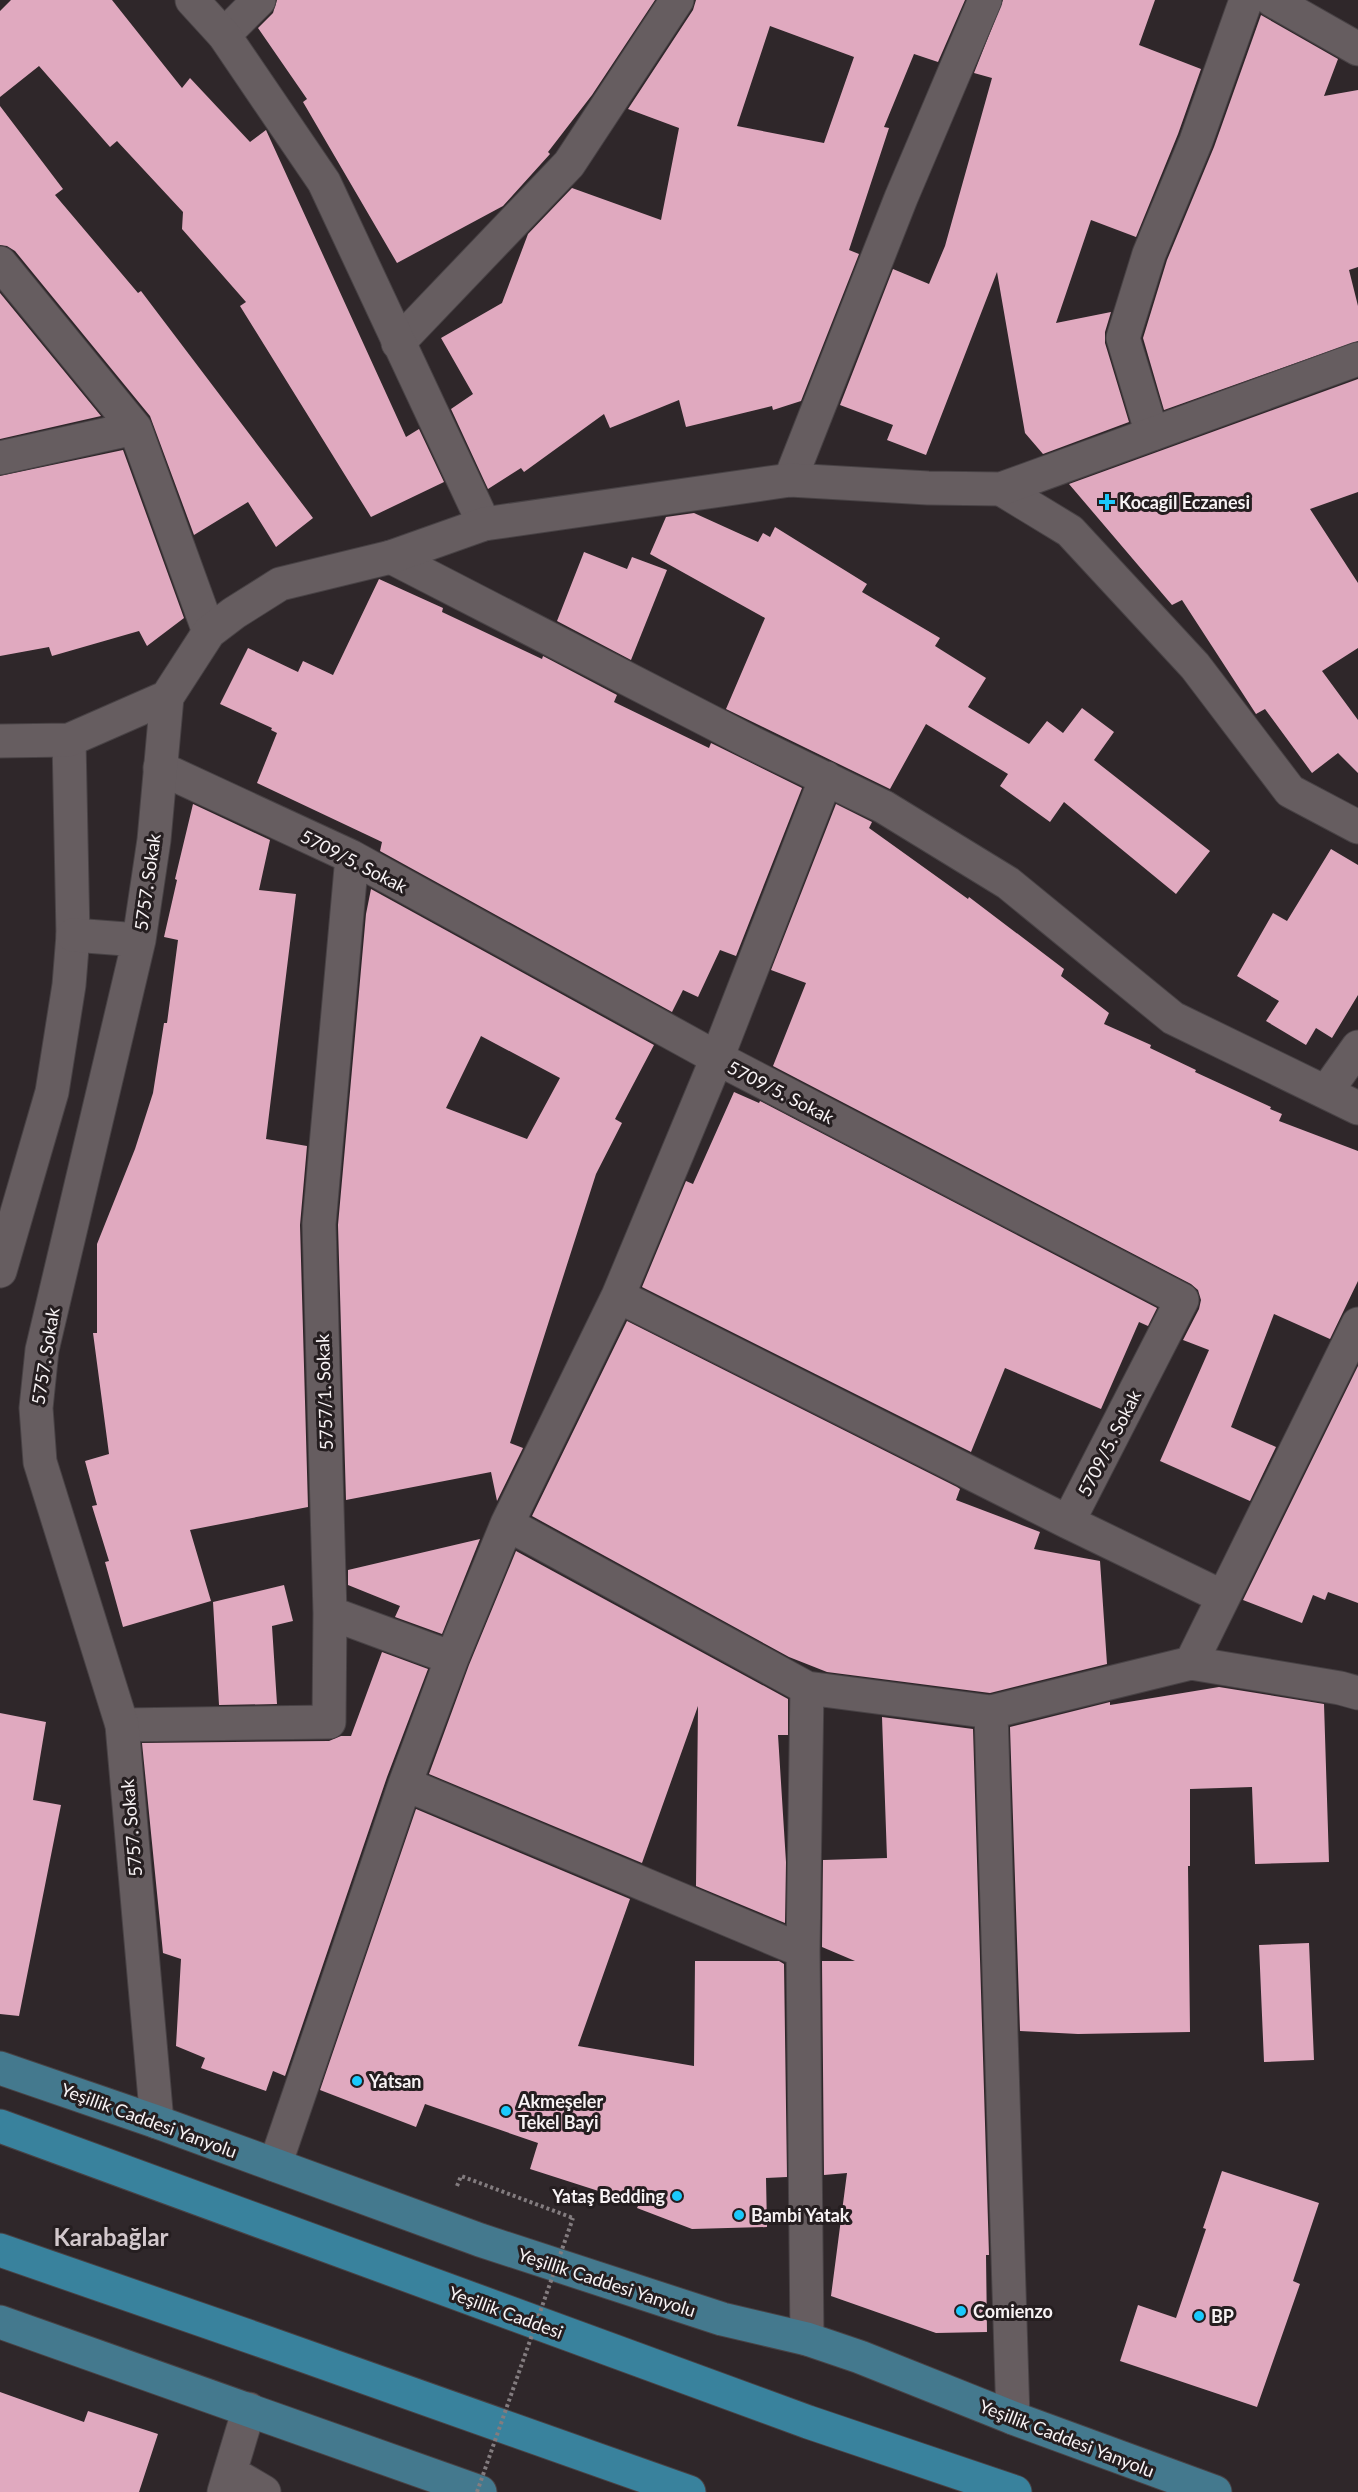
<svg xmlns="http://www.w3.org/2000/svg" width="1358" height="2492" font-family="Lato,sans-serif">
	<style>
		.building { fill: #e0a9bf; fill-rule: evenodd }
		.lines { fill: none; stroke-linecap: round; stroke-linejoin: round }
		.minor-casing { stroke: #484245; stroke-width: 35 }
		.tertiary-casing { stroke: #484245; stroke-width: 35 }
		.secondary-casing { stroke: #484245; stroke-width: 35 }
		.primary-casing { stroke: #484245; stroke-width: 35 }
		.trunk-casing { stroke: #484245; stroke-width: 35 }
		.path { stroke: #837c7f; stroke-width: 4; stroke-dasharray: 3 3; stroke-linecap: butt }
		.minor { stroke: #665d60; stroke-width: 33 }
		.tertiary { stroke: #665d60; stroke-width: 33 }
		.secondary { stroke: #665d60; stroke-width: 33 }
		.primary { stroke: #44798e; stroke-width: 33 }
		.trunk { stroke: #39829d; stroke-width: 33 }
		.path-bridge { stroke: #837c7f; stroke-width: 4; stroke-dasharray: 3 3; stroke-linecap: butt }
		.poi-dot { fill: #1bc9fc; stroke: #251e20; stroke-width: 2 }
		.labels { text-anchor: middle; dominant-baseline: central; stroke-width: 6; stroke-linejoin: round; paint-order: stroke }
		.poi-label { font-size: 18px; font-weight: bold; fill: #f8f3f5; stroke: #251e20; text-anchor: start }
		.street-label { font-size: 18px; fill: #f8f3f5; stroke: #251e20 }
		.district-label { font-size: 24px; font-weight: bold; fill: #d2c8cc; stroke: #251e20 }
	</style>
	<rect width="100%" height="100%" fill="#2f272a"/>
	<path class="building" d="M11,0H112L182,88L190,78L250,142L266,130L406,437L419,429L444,482L371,517L240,306L246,302L182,229L183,212L117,141L110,147L39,66L0,97V11Z
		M277,0H655L592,95L548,152L550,154L503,206L397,263L303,102L307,99L258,28L273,13Z
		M696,0H965L938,62L914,54L884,127L889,128L849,250L859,254L801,401L773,410L772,406L686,427L679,400L610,428L604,414L524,472L521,468L488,489L451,409L473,394L441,338L502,303L528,234L572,188L661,220L679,128L628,109L693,10ZM770,26L854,57L824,143L737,126Z
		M1003,0H1155L1139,45L1201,69L1178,134L1136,237L1091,220L1056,323L1111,312L1105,332V343L1129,422L1043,454L1025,433L997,272L926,455L887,440L893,425L840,405L893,269L929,284L945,246L992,78L974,73Z
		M1261,15L1338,59L1324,96L1358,90V267L1349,270L1358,306V341L1164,410L1143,338L1167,260L1214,147Z
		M0,106L63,189L55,195L138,293L141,291L313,518L276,547L248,502L194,535L150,416L15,251L7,246L0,245Z
		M0,293L101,416L0,439Z
		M1358,379V492L1310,509L1358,583V648L1322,671L1358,720V773L1338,753L1312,773L1265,709L1256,714L1182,600L1172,605L1069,484Z
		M123,450L184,618L147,646L139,631L52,656L49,647L0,656V476Z
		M694,513L758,542L763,533L770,537L775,527L867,584L862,592L940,638L935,646L986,678L968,707L1029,744L1047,721L1063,733L1082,708L1114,732L1094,760L1210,851L1176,894L1064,802L1050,822L1000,786L1008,774L926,724L890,789L726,709L765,618L650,554L666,517Z
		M584,552L627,569L632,557L667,570L631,660L557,621Z
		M379,579L443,608L442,612L542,659L543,656L617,695L614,702L709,748L711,743L802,788L736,956L720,950L698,997L683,990L672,1012L380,851L382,842L257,783L277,733L271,730L272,728L220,704L248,648L298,672L303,661L333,675Z
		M193,804L270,840L259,890L296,894L266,1139L307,1146L300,1225L308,1507L190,1530L211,1601L123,1627L105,1562L109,1561L92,1506L97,1505L85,1461L109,1454L93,1333H97V1244L135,1149L153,1093L164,1023H167L178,940L164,937L177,880L175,879Z
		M836,804L872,822L869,828L968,899L969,897L1064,969L1061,976L1109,1013L1104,1024L1151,1045L1150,1048L1196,1070L1195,1072L1271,1107L1270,1109L1282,1114L1279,1121L1358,1151V1281L1330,1339L1274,1314L1231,1427L1276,1447L1250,1501L1160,1461L1209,1350L1183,1340L1199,1309L1201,1300L1198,1290L1191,1284L773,1066L806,983L771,970Z
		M1331,849L1358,865V995L1332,1038L1316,1028L1306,1045L1266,1021L1279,1001L1237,976L1273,913L1287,921Z
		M371,889L654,1045L615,1119L622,1123L596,1174L510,1443L523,1448L497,1501L491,1472L346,1500L338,1225L366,914ZM481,1036L560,1078L527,1139L446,1108Z
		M734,1092L759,1103L760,1101L1157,1308L1148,1326L1139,1322L1101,1409L1005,1368L971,1452L642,1287L686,1181L693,1184Z
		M627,1321L957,1487L960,1489L956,1500L1040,1532L1034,1549L1100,1561L1107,1664L990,1693L827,1672L789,1657L532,1516Z
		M1358,1366V1603L1328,1592L1325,1600L1313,1595L1302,1623L1243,1600Z
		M480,1539L442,1634L395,1617L400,1606L348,1585V1570Z
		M516,1551L788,1699V1735H778L786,1862L785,1923L696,1886L698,1706L642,1863L429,1774L469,1665Z
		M284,1585L293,1621L272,1626L277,1704L219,1705L213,1602Z
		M382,1652L428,1669L387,1777L285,2076L273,2071L266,2091L201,2068L205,2058L176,2046L181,1959L163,1953L142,1743L329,1741L341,1736H351Z
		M1219,1687L1324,1704L1329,1862L1255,1864L1252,1787L1190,1789V1866H1188L1190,2032L1078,2034L1020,2031L1010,1727L1110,1702V1705Z
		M0,1713L46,1722L33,1800L61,1805L19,2016L0,2014Z
		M882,1717L973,1729L989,2255H986L987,2332L936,2333L831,2296L847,2173L824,2175L822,1961H855L822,1947L823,1860L887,1858Z
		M416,1809L630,1899L578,2046L694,2066L695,1961H779L784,1964L787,2177L766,2178L767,2227L692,2229L637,2208L639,2204L530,2169L538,2143L425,2104L416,2127L320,2090Z
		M1309,1943L1314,2060L1264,2062L1259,1945Z
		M1222,2171L1319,2203L1293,2281L1300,2284L1257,2407L1120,2361L1138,2305L1176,2318L1206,2229L1203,2228Z
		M0,2392L84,2422L88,2411L158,2434L139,2492H0Z"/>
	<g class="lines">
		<g class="minor-casing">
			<path id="minor" d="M1272,0L1358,49
				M224,35L259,0
				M0,263L135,428L209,632
				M398,343L569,164L677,0
				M1152,434L1123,338L1149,254L1196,141L1246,0
				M0,458L135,428
				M790,480L901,198L985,0
				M1001,489L1070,531L1195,666L1290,791L1358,827
				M391,557L752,743L884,807L1008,883L1173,1018L1358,1108
				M160,768L352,857L717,1058L1182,1300L1068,1522
				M1326,1092L1358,1047
				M0,1271L52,1092L69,985L73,935L69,740
				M618,1296L1068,1522L1223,1597
				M507,1524L807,1688
				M330,1613L452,1658
				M1191,1663L1358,1324
				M991,1712L1013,2418
				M122,1725L329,1722L330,1613L319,1224L352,857
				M405,1784L803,1951
				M275,2165L405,1784L452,1658L507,1524L618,1296L717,1058L826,778
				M807,2339L803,1951L807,1688L991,1712L1191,1663L1340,1688L1358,1693
				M230,2472L264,2492
				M224,2492L249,2409"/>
		</g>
		<g class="tertiary-casing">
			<path id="tertiary" d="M192,0L224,35L324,182L484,524"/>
		</g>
		<g class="secondary-casing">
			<path id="secondary" d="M0,741L69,740L167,697L209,632L234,613L280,584L391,557L484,524L790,480L928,488L1001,489L1358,359
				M73,935L139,940
				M157,2122L122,1725L40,1462L36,1408L42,1350L139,940L154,840L167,697"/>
		</g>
		<g class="primary-casing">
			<path id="primary" d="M0,2068L157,2122L480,2240L722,2319L807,2339L860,2357L1013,2418L1215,2492
				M0,2322L480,2492"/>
		</g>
		<g class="trunk-casing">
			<path id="trunk" d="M0,2126L808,2422L1015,2492
				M0,2250L268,2343L689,2492"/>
		</g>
		<path class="path" d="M457,2186L461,2176L573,2218"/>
		<use href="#minor" class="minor"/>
		<use href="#tertiary" class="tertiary"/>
		<use href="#secondary" class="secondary"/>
		<use href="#primary" class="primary"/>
		<use href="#trunk" class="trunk"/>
		<path class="path-bridge" d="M477,2492L573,2218"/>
	</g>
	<g class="poi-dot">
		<path d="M1104 493h6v6h6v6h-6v6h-6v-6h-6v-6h6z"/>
		<circle cx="357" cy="2081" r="6"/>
		<circle cx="506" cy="2111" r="6"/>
		<circle cx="677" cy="2196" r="6"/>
		<circle cx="739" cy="2215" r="6"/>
		<circle cx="961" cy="2311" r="6"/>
		<circle cx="1199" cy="2316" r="6"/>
	</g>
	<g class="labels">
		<g class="poi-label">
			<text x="1119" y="502">Kocagil Eczanesi</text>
			<text x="369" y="2081">Yatsan</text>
			<text x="518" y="2101">Akmeşeler<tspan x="518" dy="21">Tekel Bayi</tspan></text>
			<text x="665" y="2196" text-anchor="end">Yataş Bedding</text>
			<text x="751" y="2215">Bambi Yatak</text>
			<text x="973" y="2311">Comienzo</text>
			<text x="1211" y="2316">BP</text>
		</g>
		<g class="street-label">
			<text transform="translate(354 861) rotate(27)">5709/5. Sokak</text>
			<text transform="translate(147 882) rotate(-82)">5757. Sokak</text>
			<text transform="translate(781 1092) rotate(27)">5709/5. Sokak</text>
			<text transform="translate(45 1356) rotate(-81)">5757. Sokak</text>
			<text transform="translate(324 1392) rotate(-92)">5757/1. Sokak</text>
			<text transform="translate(1109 1443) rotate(-63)">5709/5. Sokak</text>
			<text transform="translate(131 1828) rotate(-95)">5757. Sokak</text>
			<text transform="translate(149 2120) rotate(20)">Yeşillik Caddesi Yanyolu</text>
			<text transform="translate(607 2282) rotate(18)">Yeşillik Caddesi Yanyolu</text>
			<text transform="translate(506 2312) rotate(20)">Yeşillik Caddesi</text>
			<text transform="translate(1067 2438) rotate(21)">Yeşillik Caddesi Yanyolu</text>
		</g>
		<g class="district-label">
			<text x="111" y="2236">Karabağlar</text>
		</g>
	</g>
</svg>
